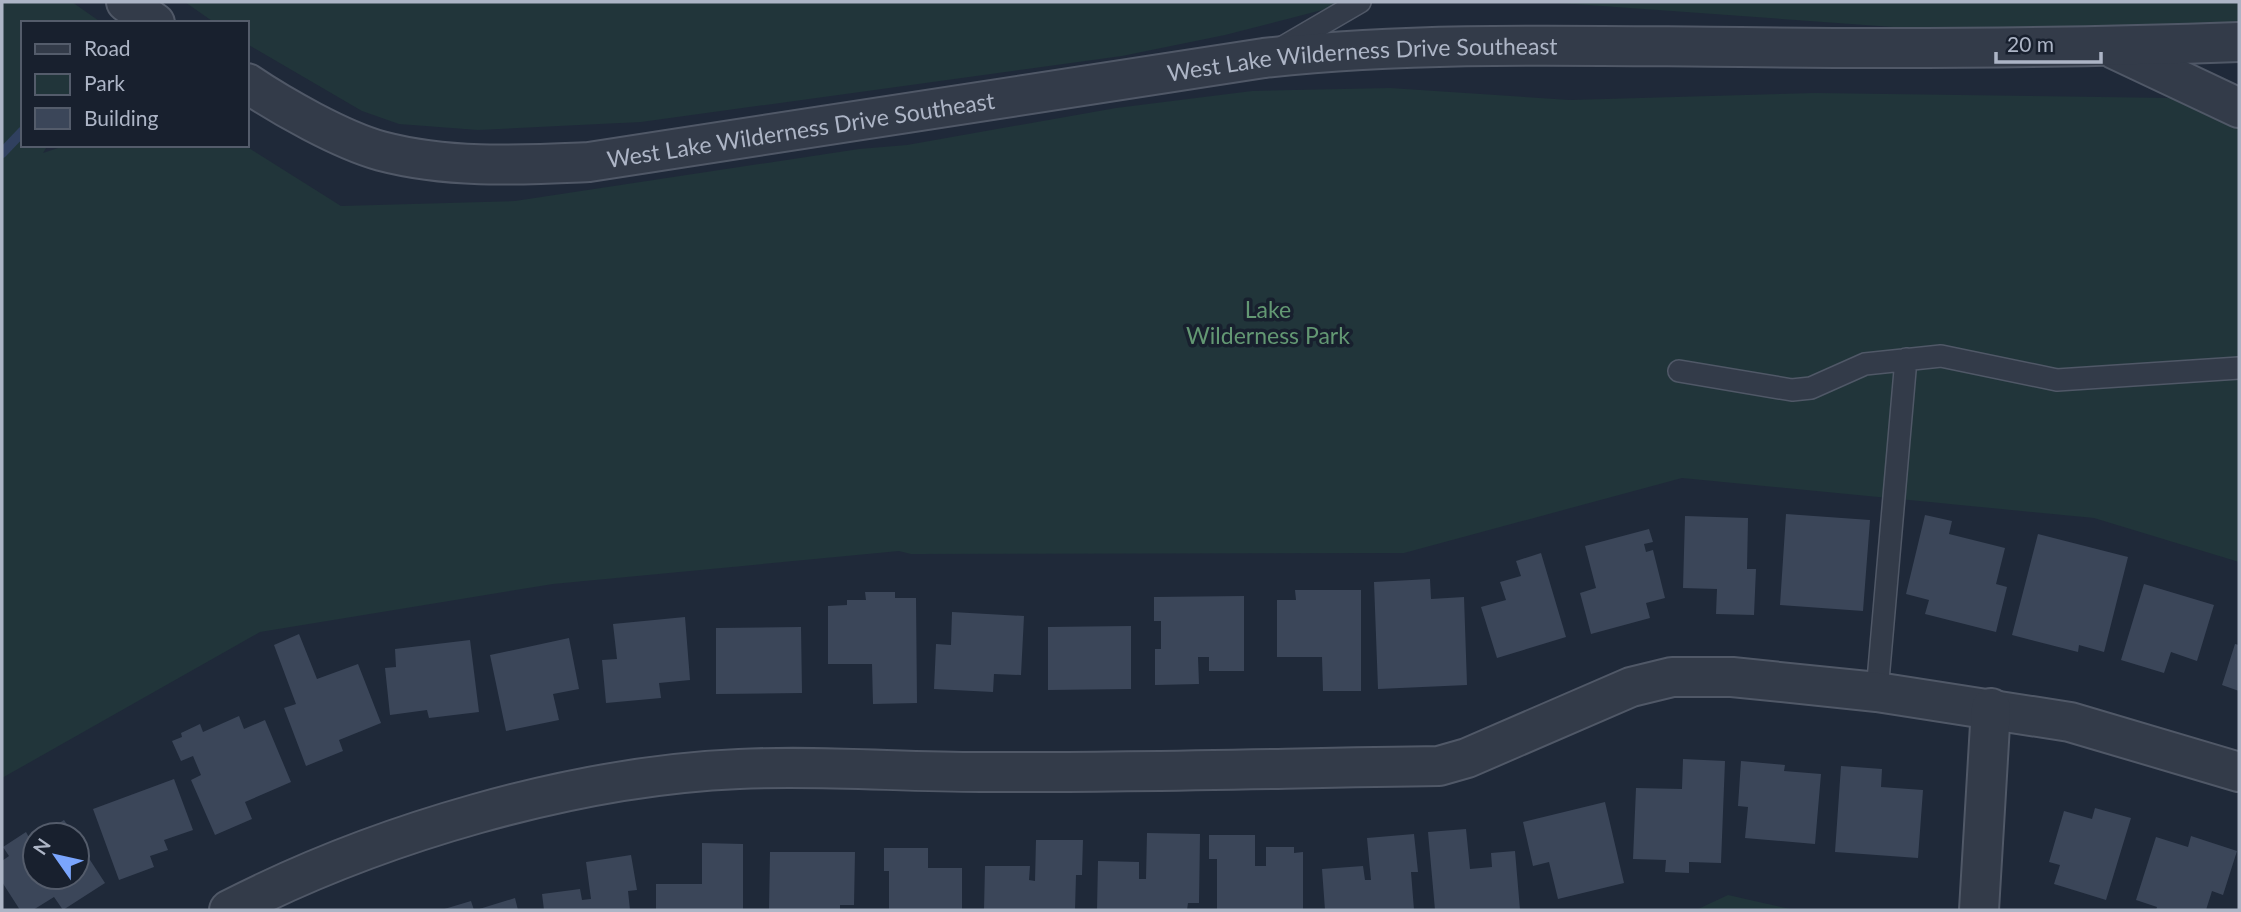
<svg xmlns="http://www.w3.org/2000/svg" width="2241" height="912" font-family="Lato,sans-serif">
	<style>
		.green { fill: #21353a }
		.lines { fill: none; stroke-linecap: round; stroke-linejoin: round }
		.stream { stroke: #30405f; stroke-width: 10 }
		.building { fill: #3b4659 }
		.service-casing { stroke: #505867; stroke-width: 24 }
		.minor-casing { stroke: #505867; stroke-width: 42 }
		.service { stroke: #333b49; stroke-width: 21 }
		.minor { stroke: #333b49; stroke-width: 38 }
		.labels { text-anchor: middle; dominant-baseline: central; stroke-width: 7; stroke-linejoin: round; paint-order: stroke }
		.street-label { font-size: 23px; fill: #adb5c6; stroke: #18202e }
		.park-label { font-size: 23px; fill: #639873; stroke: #18202e }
	</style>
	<rect width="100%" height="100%" fill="#1f2939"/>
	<path class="green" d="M2,2H72L102,23H23V145H48L43,153L67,145H244L341,206L515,201L859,149L907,145L1116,108L1252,91L1390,88L1570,100L1815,93L2239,99V562L2094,518L1682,478L1404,553L911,554L899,551L553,584L260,632L2,778Z
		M185,2H1353L1225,35L1122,56L641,122L478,130L399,124L362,111L247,44V23H215Z
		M1546,2H2239V23L2117,33H1976Z
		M1728,895L1794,910H1696Z"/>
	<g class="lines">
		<path class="stream" d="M2,153L23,131"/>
	</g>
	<path class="building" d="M1786,514L1870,520L1863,611L1780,605Z
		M1925,515L1952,521L1949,534L2005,548L1996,584L2007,587L1996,632L1925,614L1929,600L1906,594Z
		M1685,516L1748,518L1747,569H1756L1754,615L1716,614L1717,589L1683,588Z
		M1649,529L1653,542L1644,544L1646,552L1653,550L1665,598L1646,603L1650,618L1591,634L1580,593L1596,588L1585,546Z
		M2038,534L2128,557L2104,652L2079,645L2078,652L2012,635Z
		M1541,553L1566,637L1497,658L1481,607L1506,600L1500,582L1521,576L1516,561Z
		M1430,579L1431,599L1464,597L1467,685L1378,689L1374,582Z
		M2144,584L2214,605L2197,661L2171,652L2164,673L2121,660Z
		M1295,590H1361V691H1323L1322,657H1277V600H1296Z
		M865,592H895V598H916L917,703L873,704L872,664H828V606L847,605V600H866Z
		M1244,596V671H1209V657H1198L1199,684L1155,685V649H1161V621H1154V597Z
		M952,612L1024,616L1021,675L994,674L993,692L934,689L936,644L951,645Z
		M685,617L690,680L659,683L661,698L606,703L602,660L617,659L613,624Z
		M1131,626V689L1048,690V627Z
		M801,627L802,693L716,694V628Z
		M299,634L317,679L358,664L381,723L339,740L343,751L306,766L284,708L296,704L274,645Z
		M569,638L579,689L553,694L559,720L506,731L490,655Z
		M470,640L479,712L429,718L427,710L390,715L385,668L396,667L395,649Z
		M2235,644L2239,645V691L2222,685Z
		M239,716L244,729L265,720L291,782L245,802L252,819L215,835L191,780L201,775L193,756L181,761L172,741L182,737L181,733L200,724L203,732Z
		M1683,759L1725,761L1721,863L1689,862V873L1665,872L1666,860L1633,859L1636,788L1682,789Z
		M1741,761L1785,765L1784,771L1821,774L1815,844L1745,838L1748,807L1738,806Z
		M1841,766L1882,769L1881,787L1923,790L1918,858L1835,852Z
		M174,779L193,830L164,840L168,850L150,856L154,867L119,880L93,809Z
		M1605,802L1624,883L1558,899L1549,862L1533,866L1523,822Z
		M2095,808L2131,818L2106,900L2054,884L2060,865L2049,862L2064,811L2092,819Z
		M64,820L74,835H40Z
		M1466,829L1470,869L1492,867L1491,853L1515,851L1520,910H1435L1428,832Z
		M26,832L31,841L35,838V877H77V840L105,883L63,910L54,897L33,910H20L2,882V861L9,856L3,847Z
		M1147,833L1200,834L1199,903H1188L1187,910H1097L1098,861L1139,862V879H1146Z
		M1414,834L1418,872H1411L1414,910H1325L1322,869L1363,866L1365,880H1371L1367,838Z
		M1209,835H1255V866H1266V847H1294V853L1303,852V910H1217V859H1209Z
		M2191,836L2237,851L2223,895L2212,891L2206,910H2156L2157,907L2136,900L2156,837L2188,847Z
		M1036,840H1083L1082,875H1076L1075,910H984L985,866H1030L1029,880L1035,881Z
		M702,843L743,844V910H656V884H702Z
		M884,848H928V868H962V910H889V871H884Z
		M770,852H855L854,905H840V910H769Z
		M631,855L637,890L628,891L630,910H544L542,894L580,889L582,900L591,899L586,862Z
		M515,898L518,910H476Z
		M471,901L474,910H441Z"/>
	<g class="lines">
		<g class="service-casing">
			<path id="service" d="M1281,48L1360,2
				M1679,371L1792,390L1811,388L1865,364L1941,356L2057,380L2239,368
				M1877,692L1906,359"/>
		</g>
		<g class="minor-casing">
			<g id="minor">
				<path d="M126,2L155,23"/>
				<path d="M2114,49L2239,108"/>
				<path id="s1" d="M247,83C281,106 341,140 381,151C449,169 519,165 589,162L1264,58C1423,41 1582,46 1741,47C1907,49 2073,48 2239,42"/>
				<path d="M229,910C376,834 573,776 739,769C819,765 900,772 980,772C1133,773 1286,768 1439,766L1467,758L1631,687L1672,677H1732L1877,692L2070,722L2239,772"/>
				<path d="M1979,910L1991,708"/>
			</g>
		</g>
		<use href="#service" class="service"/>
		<use href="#minor" class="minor"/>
	</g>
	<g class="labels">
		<g class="street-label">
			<text stroke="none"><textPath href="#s1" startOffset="1141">West Lake Wilderness Drive Southeast</textPath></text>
			<text stroke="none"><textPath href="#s1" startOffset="574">West Lake Wilderness Drive Southeast</textPath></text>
		</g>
		<g class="park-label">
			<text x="1268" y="309">Lake<tspan x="1268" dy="26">Wilderness Park</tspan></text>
		</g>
	</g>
	<rect width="2241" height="912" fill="none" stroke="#adb5c6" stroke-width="7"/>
	<rect x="21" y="21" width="228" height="126" fill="#18202e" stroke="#545c6b" stroke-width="2"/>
	<rect x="35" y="44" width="35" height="10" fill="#333b49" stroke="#545c6b" stroke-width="2"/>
	<text x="84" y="56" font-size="21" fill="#adb5c6">Road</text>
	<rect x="35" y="74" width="35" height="21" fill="#21353a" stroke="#545c6b" stroke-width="2"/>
	<text x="84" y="91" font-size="21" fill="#adb5c6">Park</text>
	<rect x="35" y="108" width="35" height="21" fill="#3b4659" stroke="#545c6b" stroke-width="2"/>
	<text x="84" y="126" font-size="21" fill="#adb5c6">Building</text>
	<g transform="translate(56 856) rotate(304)"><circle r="33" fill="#18202e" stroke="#545c6b" stroke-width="2"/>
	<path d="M0-5L12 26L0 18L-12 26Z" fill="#7aa5fd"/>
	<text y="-10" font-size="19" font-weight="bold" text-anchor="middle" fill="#adb5c6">N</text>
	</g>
	<path d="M1996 52v10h105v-10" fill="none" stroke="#adb5c6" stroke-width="3.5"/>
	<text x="2007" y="52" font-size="21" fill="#adb5c6" stroke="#18202e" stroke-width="5" paint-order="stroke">20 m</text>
</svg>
